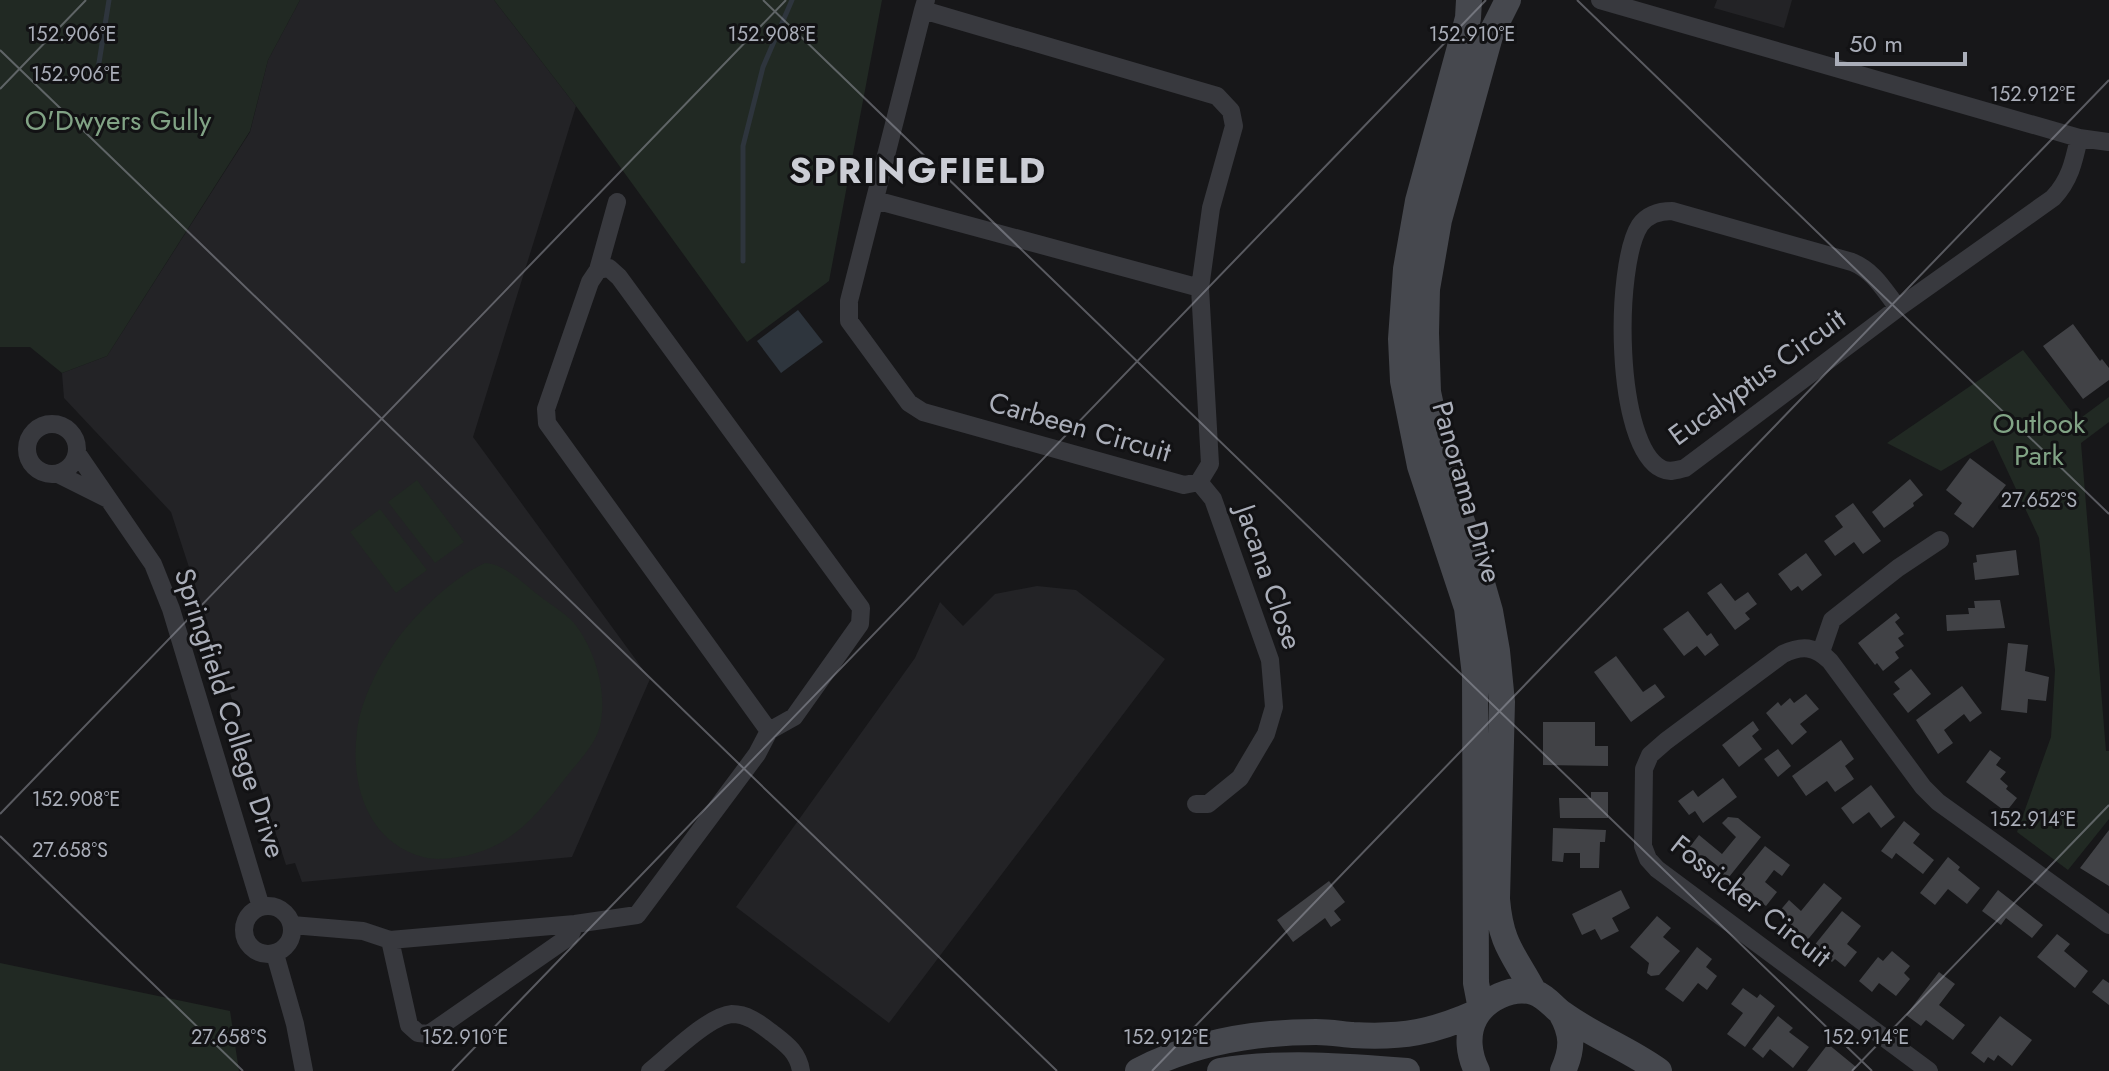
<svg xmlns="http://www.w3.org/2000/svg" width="2109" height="1071" font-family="Jost,sans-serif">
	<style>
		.built { fill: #232326 }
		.green { fill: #212923 }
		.water { fill: #2e353d }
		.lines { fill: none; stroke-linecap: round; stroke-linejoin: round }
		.stream { stroke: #2e353d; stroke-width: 5 }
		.building { fill: #414246 }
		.street { stroke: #38393e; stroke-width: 18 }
		.secondary { stroke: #46484e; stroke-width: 26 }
		.ticks { fill: none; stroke: #aaaeb9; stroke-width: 2; stroke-opacity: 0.45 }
		.labels { text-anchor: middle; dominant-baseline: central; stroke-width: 6; stroke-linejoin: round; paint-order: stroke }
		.park-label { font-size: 28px; fill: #81a385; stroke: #121214 }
		.street-label { font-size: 28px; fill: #aaaeb9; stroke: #121214 }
		.district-label { font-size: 36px; font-weight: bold; letter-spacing: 2px; fill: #cbcdd5; stroke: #121214 }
		.ticks-label { font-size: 20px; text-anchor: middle; fill: #aaaeb9; stroke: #121214; stroke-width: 6; stroke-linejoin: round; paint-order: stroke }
	</style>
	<rect width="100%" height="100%" fill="#171719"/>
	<path class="built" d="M300,0H494L576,106L473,437L650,679L572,857L302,882L295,863L286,865L171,512L64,398L62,373L107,356L250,132L268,60Z
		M1717,0H1792L1784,28L1714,8Z
		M1037,586L1076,590L1165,659L889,1023L736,907L915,658L940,602L963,626L995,594Z"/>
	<path class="green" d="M0,0H300L268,60L250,131L107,356L62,373L30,347H0Z
		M494,0H882L829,281L747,342L576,106Z
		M2023,350L2078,420L2109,397V422L2081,443L2106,751H2109V819L2068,870L2017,832L2051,737L2055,670L2039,538L1993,440L1941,471L1887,443Z
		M417,480L464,542L435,563L388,502Z
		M380,509L427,570L396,593L350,532Z
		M485,563C506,564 524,585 541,597C551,605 565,613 574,623C595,649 608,693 600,726C595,745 579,761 567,776C538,813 514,846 465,856C452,858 437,861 423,857C367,842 350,784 357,731C360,705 374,675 388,653C407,621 451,578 485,563Z
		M0,963L230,1011L239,1071H0Z"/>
	<path class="water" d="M798,310L823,342L781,373L757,341Z"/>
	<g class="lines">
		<path class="stream" d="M98,69L109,0
			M743,261V146L763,67L792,0"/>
	</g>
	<path class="building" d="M2073,324L2100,361L2102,359L2109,368V380L2083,399L2043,346Z
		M1970,458L2006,485L1973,528L1954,514L1962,503L1946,490Z
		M1910,479L1923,495L1913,503L1914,506L1884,528L1872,512Z
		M1853,503L1881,541L1863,554L1854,542L1835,556L1824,541L1843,527L1835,516Z
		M2016,550L2019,575L1975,580L1973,563L1977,562L1976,555Z
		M1806,553L1822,575L1802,591L1798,586L1791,591L1778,574Z
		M1721,583L1735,601L1748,592L1757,604L1745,613L1750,619L1735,630L1707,593Z
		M2000,600L2005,628L1947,631L1946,615L1969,614L1968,608H1975L1974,601Z
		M1688,611L1707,636L1711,633L1719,645L1705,656L1697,646L1684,656L1663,629Z
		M1896,613L1900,618L1895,622L1904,634L1898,638L1904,646L1895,652L1899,658L1883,671L1877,663L1875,665L1858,643Z
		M2008,643L2028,645L2025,671L2049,677L2046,701L2028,699L2027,713L2001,710Z
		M1616,656L1643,692L1655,684L1665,697L1631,722L1594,672Z
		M1911,669L1931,694L1908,713L1893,694L1900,689L1894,682Z
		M1962,686L1982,713L1970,722L1964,714L1944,730L1953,743L1938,754L1916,720Z
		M1806,694L1819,709L1800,724L1807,732L1792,745L1766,713L1778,702L1781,706L1790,698L1794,703Z
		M1753,721L1759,730L1752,736L1762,749L1739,767L1722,745Z
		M1543,722H1595V746H1608V766L1543,765Z
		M1841,740L1854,759L1845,766L1854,779L1835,792L1827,781L1806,796L1792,776Z
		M1778,749L1791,766L1778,777L1764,759Z
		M1990,750L2001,758L1996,765L2006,772L2000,779L2008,786L2006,789L2017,798L2006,812L1966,782Z
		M1723,778L1737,797L1703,823L1695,811L1689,815L1678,801L1693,790L1698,797Z
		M1871,785L1895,817L1881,828L1869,812L1853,824L1841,808Z
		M1591,792H1608V818H1560L1559,798H1591Z
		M1728,817L1738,818L1761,837L1725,882L1716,875L1721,869L1705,856L1699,863L1685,853L1699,835L1722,854L1736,837L1722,823Z
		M1904,821L1920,834L1913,843L1934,860L1923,874L1896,853L1892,859L1881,851Z
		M1553,828L1606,830L1605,842H1600L1599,868H1580V853H1564L1563,862L1552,861Z
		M2109,830V886L2080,868Z
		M1765,846L1790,865L1782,876L1774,870L1765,882L1777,892L1766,906L1747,891L1743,896L1732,887Z
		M1948,857L1960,867L1958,870L1980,888L1967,904L1948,889L1935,905L1920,893Z
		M1329,881L1345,902L1334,911L1341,920L1331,927L1325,918L1293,942L1277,920Z
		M1824,883L1842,898L1805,943L1788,928L1791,924L1778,913L1789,900L1801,911Z
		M1621,890L1630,908L1612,918L1619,931L1601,940L1595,929L1582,935L1572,914Z
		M1998,890L2043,925L2032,938L2006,918L2001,925L1982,911Z
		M1842,911L1861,926L1847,944L1857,952L1845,967L1835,959L1832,962L1813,947Z
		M1657,916L1671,928L1663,937L1680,951L1659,975L1651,976L1647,973L1649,963L1630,947Z
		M2057,934L2070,944L2064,951L2088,971L2075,988L2037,957Z
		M1697,947L1712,959L1706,967L1717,976L1707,990L1698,983L1683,1002L1665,989Z
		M1892,951L1910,966L1904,973L1910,979L1896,996L1879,983L1872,992L1859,981L1878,957L1883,961Z
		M1939,972L1955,984L1939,1005L1965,1025L1953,1040L1926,1020L1921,1026L1906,1015Z
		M2103,979L2109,983V1005L2092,992Z
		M1743,988L1757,998L1760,994L1775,1006L1745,1047L1727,1034L1743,1013L1731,1004Z
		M1778,1016L1793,1028L1789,1032L1809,1047L1793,1068L1770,1049L1763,1058L1752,1049Z
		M2000,1016L2032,1040L2012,1066L1998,1055L1994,1061L1988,1057L1984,1063L1971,1053Z
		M1828,1044L1856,1067L1853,1071H1807Z"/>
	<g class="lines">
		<path class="street" d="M1600,0L2079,138L2109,142
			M923,10L1217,96L1231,111L1234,126L1211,208L1200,288L1210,464L1199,482L1184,485L923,412L909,403L849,321V301L923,10L926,0
			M875,200L1200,288
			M598,270L617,202
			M1898,308C1884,290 1874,271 1852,262L1672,211C1659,211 1648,214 1640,225C1614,265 1614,446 1662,469C1670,473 1677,470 1685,468L1898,308L2053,198C2070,180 2074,161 2079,138
			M27 449a25 25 0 1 1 50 0a25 25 0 1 1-50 0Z
			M77,453L153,564L171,609L261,907
			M58,474L108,499
			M1821,652L1832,620L1898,568L1940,540
			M1196,804H1208L1240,778L1266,734L1274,707L1270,660L1213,499L1199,482
			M244 930a24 24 0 1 1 48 0a24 24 0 1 1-48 0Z
			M292,925L363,931L390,940L575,924L637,915L757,754L769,731L547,423L546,409L590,282L598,270L609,268L619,277L861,608L860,624L794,717L769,731
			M390,940L409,1025L418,1033L429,1034L570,936L575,924
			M275,954L295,1024L304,1071
			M650,1071C669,1056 708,1016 732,1014C748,1014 760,1024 772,1033C786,1044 798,1052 801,1071
			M1929,1071L1657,869L1648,859L1643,846L1644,769L1650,755L1666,741L1783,654C1802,645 1815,646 1830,661L1923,787L1938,802L2109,925"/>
		<path class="secondary" d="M1469,0L1468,18L1418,201L1406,269L1401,339L1403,381L1420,466L1467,608L1475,675L1476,983L1481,1009
			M1508,0L1490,36L1439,220L1427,289L1426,333L1428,392L1447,480L1473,552L1490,611L1497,651L1502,702L1497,899C1501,946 1514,954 1534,992
			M1561,1013C1573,1034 1573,1049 1563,1071
			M1138,1071C1194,1042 1254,1032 1316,1032C1329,1032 1341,1034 1353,1035C1403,1038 1433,1032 1478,1012
			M1220,1071C1277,1061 1349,1066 1407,1071
			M1477,1071C1469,1055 1466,1035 1475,1018C1485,999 1512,986 1533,992C1546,996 1553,1007 1563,1014C1593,1036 1629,1049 1659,1071"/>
	</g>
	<path class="ticks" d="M763,0L1872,1071M1577,0L2109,514M0,50L1057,1071M0,89L86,0M0,814L786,0M0,836L243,1071M452,1071L1486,0M1152,1071L2109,80M1852,1071L2109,805"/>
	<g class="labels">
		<g class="park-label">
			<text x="118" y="120">O'Dwyers Gully</text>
			<text x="2039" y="423">Outlook<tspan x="2039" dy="32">Park</tspan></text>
		</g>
		<g class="street-label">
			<text transform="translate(1757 377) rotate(-36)">Eucalyptus Circuit</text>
			<text transform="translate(1080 427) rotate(16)">Carbeen Circuit</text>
			<text transform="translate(1467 492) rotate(74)">Panorama Drive</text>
			<text transform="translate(1269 577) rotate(71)">Jacana Close</text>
			<text transform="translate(230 713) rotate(72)">Springfield College Drive</text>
			<text transform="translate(1751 901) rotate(38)">Fossicker Circuit</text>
		</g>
		<g class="district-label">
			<text x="918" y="170">SPRINGFIELD</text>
		</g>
	</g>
	<g class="ticks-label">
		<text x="72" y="41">152.906°E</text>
		<text x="772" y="41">152.908°E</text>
		<text x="1472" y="41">152.910°E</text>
		<text x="76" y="81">152.906°E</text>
		<text x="2033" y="101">152.912°E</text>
		<text x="2039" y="507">27.652°S</text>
		<text x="76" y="806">152.908°E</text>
		<text x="2033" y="826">152.914°E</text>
		<text x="70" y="857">27.658°S</text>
		<text x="465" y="1044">152.910°E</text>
		<text x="1166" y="1044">152.912°E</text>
		<text x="1866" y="1044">152.914°E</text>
		<text x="229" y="1044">27.658°S</text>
	</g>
	<path d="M1837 52v12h128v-12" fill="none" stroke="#aaaeb9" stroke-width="4"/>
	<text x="1849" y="52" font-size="24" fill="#aaaeb9" stroke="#121214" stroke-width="6" paint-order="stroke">50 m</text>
</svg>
